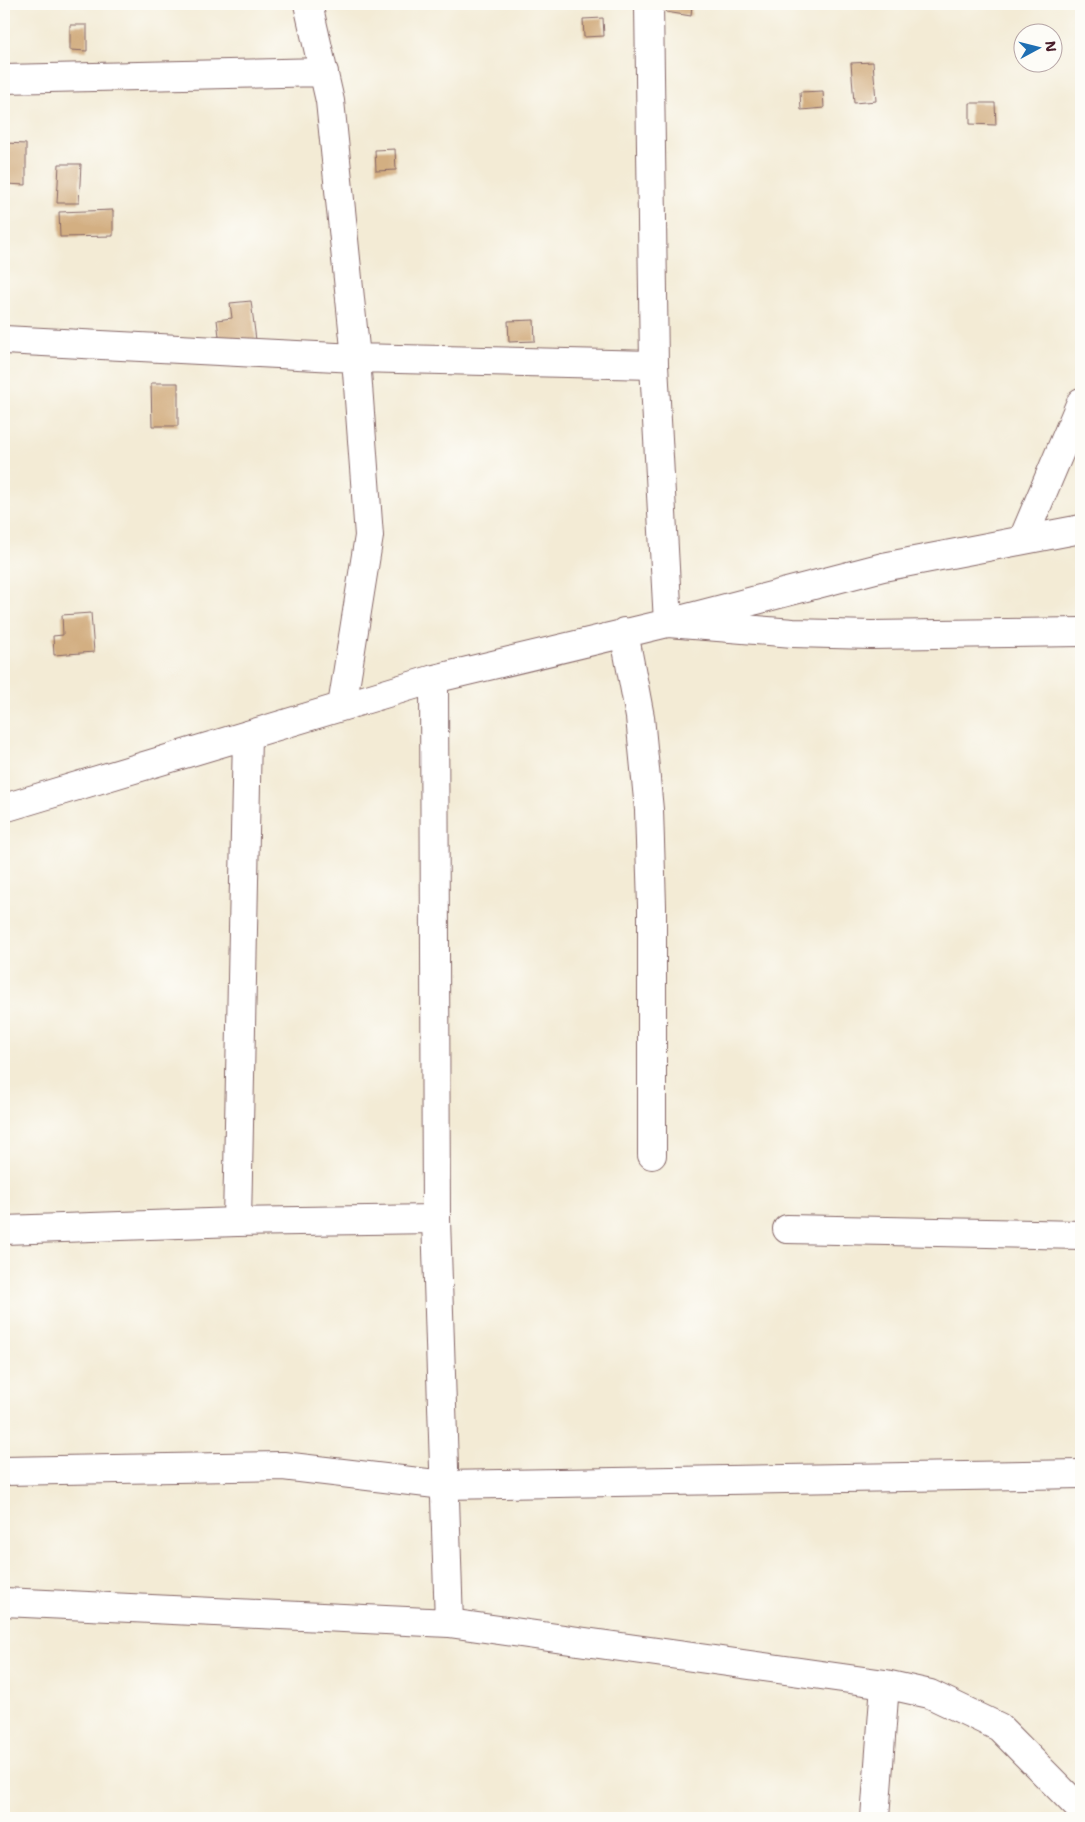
<svg xmlns="http://www.w3.org/2000/svg" width="1085" height="1822" font-family="'Shantell Sans',sans-serif">
	<style>
		.building { fill: #d3af82 }
		.lines { fill: none; stroke-linecap: round; stroke-linejoin: round }
		.minor-casing { stroke: #856666; stroke-width: 30 }
		.minor { stroke: #fff; stroke-width: 28 }
	</style>
	<rect width="100%" height="100%" fill="#fdfcf7"/>
	<filter id="ink" filterUnits="userSpaceOnUse"><feTurbulence type="fractalNoise" baseFrequency=".02" numOctaves="2"/><feDisplacementMap in="SourceGraphic" scale="10" xChannelSelector="R" yChannelSelector="G"/><feConvolveMatrix kernelMatrix="1 2 1 2 8 2 1 2 1" color-interpolation-filters="sRGB"/></filter>
	<filter id="wash" filterUnits="userSpaceOnUse"><feTurbulence type="fractalNoise" baseFrequency=".0096" numOctaves="4" result="noise"/><feDisplacementMap in="SourceGraphic" scale="20" xChannelSelector="R" yChannelSelector="G"/><feGaussianBlur stdDeviation="1.12" result="paint"/><feColorMatrix in="noise" values="0 0 0 0 0 0 0 0 0 0 0 0 0 0 0 0 0 1.4 0 .05"/><feComposite in="paint" operator="in"/></filter>
	<g filter="url(#wash)">
		<rect width="100%" height="100%" fill="#f3ebd5"/>
		<g id="blocks">
			<path class="building" d="M667,4H692L691,16L666,12Z
				M603,18L604,36L584,37L583,19Z
				M70,25H87V51L70,50Z
				M873,62L876,101L854,103L851,63Z
				M823,91L824,108L801,110L800,92Z
				M970,103H995L996,125L970,124Z
				M5,143L26,144V185L5,184Z
				M395,149L396,170L376,171L375,150Z
				M59,164H81L79,203H57Z
				M113,210V236L60,237L59,212Z
				M251,301L256,340L220,344L217,320L232,318L230,303Z
				M534,320L535,341L509,342L508,321Z
				M151,383H178V426H152Z
				M91,613L94,652L54,655L53,636L63,635L62,615Z"/>
		</g>
	</g>
	<g filter="url(#ink)">
		<use href="#blocks" fill-opacity="0" stroke="#856666" stroke-width="1"/>
		<g class="lines">
			<g class="minor-casing">
				<path id="minor" d="M308,4L330,101L356,358L369,536L342,706
					M649,4L654,365L668,623L793,633L871,635L1081,632
					M4,79L324,72
					M4,340L356,358L654,365
					M1023,539L1081,402
					M624,632L640,717L649,810L652,906V1155
					M434,679L436,1219L449,1623
					M4,808L434,679L668,623L883,567L1081,529
					M237,1222L247,735
					M787,1229L1081,1235
					M4,1230L237,1222L436,1219
					M4,1471L283,1466L444,1485L1081,1474
					M4,1602L449,1623L885,1684L930,1694L999,1727L1081,1810
					M875,1818L885,1684"/>
			</g>
			<use href="#minor" class="minor"/>
		</g>
	</g>
	<rect width="1085" height="1822" fill="none" stroke="#fdfcf7" stroke-width="20"/>
	<g transform="translate(1038 48) rotate(83)"><circle r="24" fill="#fdfcf7" stroke="#b5a4a5"/>
	<path d="M0-4L9 19L0 12L-9 19Z" fill="#1f6fb2"/>
	<text y="-8" font-size="14" font-weight="bold" text-anchor="middle" fill="#4a1f2b">N</text>
	</g>
</svg>
